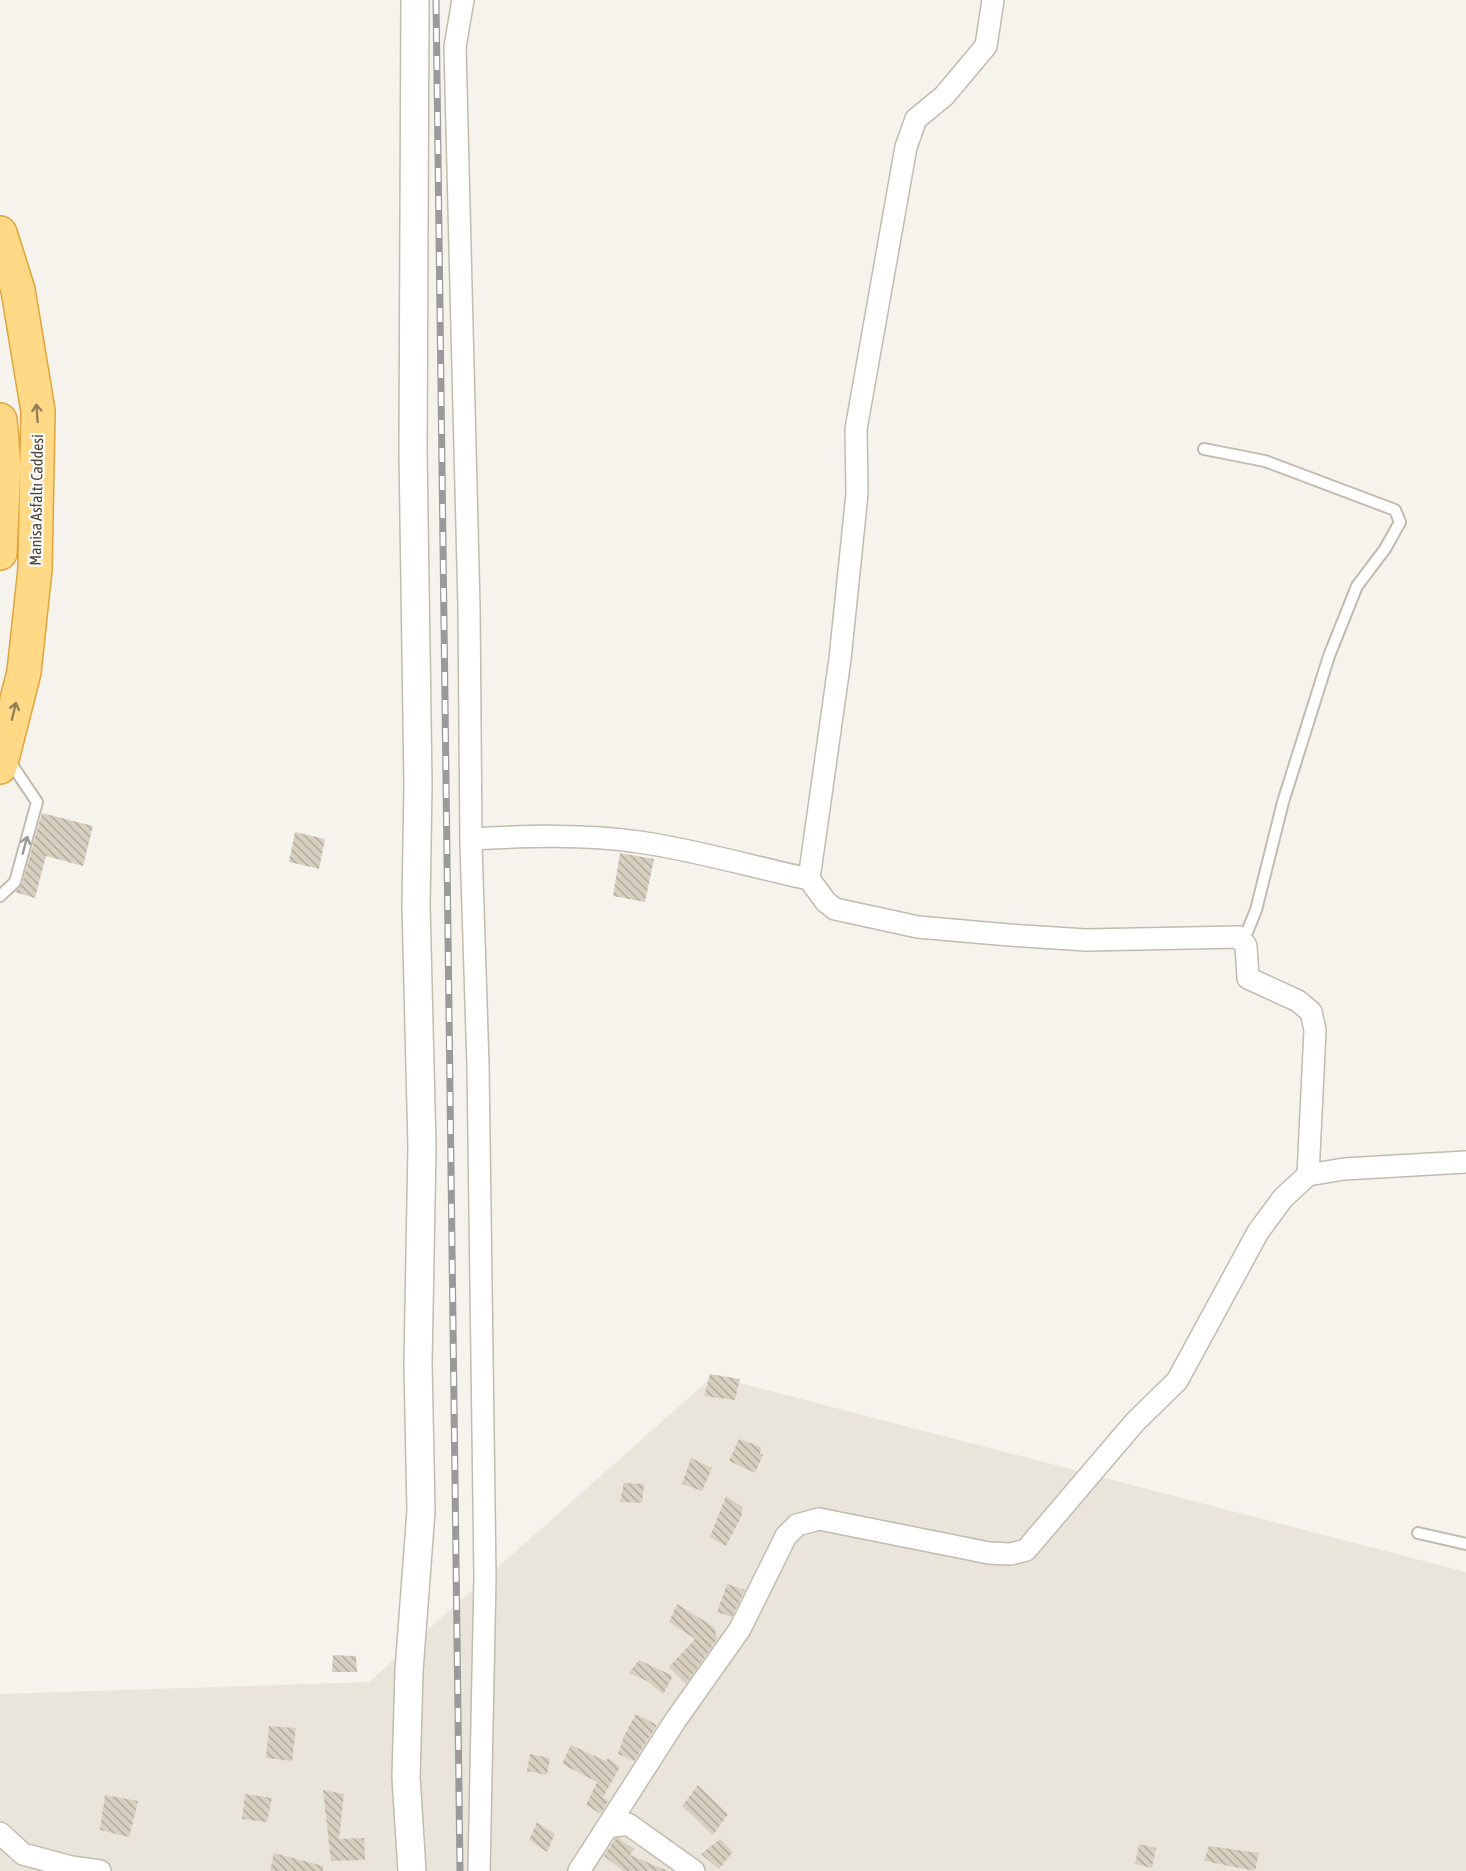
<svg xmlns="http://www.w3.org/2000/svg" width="1466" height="1871" font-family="'Asap Condensed',sans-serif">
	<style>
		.residential { fill: #eae5da }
		.building { fill: url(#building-back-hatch) }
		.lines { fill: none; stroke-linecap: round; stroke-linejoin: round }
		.service-casing { stroke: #c2bbae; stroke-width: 14 }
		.minor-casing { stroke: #c2bbae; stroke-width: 24 }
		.tertiary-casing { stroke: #c2bbae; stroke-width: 30 }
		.trunk-casing { stroke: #e0a43c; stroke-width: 36 }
		.service { stroke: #fff; stroke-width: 10 }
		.minor { stroke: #fff; stroke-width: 21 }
		.tertiary { stroke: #fff; stroke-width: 27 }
		.trunk { stroke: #ffd985; stroke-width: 33 }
		.rail-casing { stroke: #9a9a9a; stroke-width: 7 }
		.rail { stroke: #fff; stroke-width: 4.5; stroke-dasharray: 14; stroke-linecap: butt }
		.oneway { stroke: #938057 }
		.oneway2 { stroke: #9c9892 }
		.labels { text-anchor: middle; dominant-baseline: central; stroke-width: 4.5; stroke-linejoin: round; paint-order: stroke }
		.street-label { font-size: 16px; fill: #4b4439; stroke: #fff }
	</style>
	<defs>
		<pattern id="building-back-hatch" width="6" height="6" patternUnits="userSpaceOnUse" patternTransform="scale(1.5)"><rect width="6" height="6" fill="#d8cfc1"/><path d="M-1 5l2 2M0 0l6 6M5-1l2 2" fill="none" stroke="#b1aa9e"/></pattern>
	</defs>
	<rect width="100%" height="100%" fill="#f6f3ec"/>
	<path class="residential" d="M713,1376L1466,1572V1871H0V1694L369,1682Z"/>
	<path class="building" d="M42,813L93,826L83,866L46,856L35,898L15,892L22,884Z
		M295,832L325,839L319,869L289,862Z
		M620,853L654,859L645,902L613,896Z
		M710,1374L740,1379L735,1400L704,1396Z
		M739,1439L761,1447L760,1454L763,1455L755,1473L729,1461Z
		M691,1458L712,1468L702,1491L682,1484Z
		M624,1483L644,1484L642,1503L620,1502Z
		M726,1496L742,1507V1515L726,1546L710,1537Z
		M727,1584L745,1590L732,1617L717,1612Z
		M677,1604L714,1627L717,1639L686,1684L669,1667L695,1639L669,1622Z
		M333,1655L356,1656L357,1672H332Z
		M639,1660L673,1676L663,1694L647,1681L629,1673Z
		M636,1714L657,1725L634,1761L618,1754L624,1736Z
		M269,1726L296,1728L292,1761L266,1758Z
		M571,1745L606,1761L608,1758L620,1767L603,1797L608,1801L601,1814L586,1805L597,1782L562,1764Z
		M530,1754L550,1758L547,1775L527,1771Z
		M698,1785L728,1814L713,1835L682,1806Z
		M323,1790L344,1794L339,1839L364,1838L365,1860L331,1861Z
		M245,1794L272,1798L267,1822L242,1819Z
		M105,1795L138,1801L129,1837L100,1830Z
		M537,1822L555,1834L547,1852L529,1840Z
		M618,1838L634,1849L630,1855L668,1871H623L604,1856L615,1839Z
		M720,1839L733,1852L719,1869L701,1854Z
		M1139,1844L1156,1848L1152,1868L1135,1864Z
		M1209,1846L1259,1853L1255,1871L1204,1861Z
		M274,1853L323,1866V1871H270Z"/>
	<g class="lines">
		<g class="service-casing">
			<path id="service" d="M1204,449L1265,461L1395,510L1400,522L1385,549L1357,586L1329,656L1283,802L1256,910L1243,942
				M0,896L15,882L37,802L8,759
				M1418,1533L1466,1544"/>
		</g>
		<g class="minor-casing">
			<path id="minor" d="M463,0L455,47L469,607L471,845L478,1065L485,1577L479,1871
				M471,839C525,836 586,834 639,842C696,850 752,867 809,879L826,902L835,909L918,927L1009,935L1086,940L1239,937L1246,946L1248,978L1298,1001L1311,1012L1315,1030L1308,1175
				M809,879L840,659L857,494L856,429L906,147L916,119L944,96L986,46L993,0
				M607,1827L628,1824L694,1871
				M0,1833L23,1854L71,1867L100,1871
				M579,1871L675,1721L740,1629L786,1536L797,1525L819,1519L989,1553L1011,1554L1026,1550L1135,1422L1177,1381L1258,1232L1283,1198L1308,1175L1344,1169L1466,1162"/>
		</g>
		<g class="tertiary-casing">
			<path id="tertiary" d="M412,1871L406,1777L409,1671L421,1511L418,1364L422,1147L416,905L418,785L413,450L415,0"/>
		</g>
		<g class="trunk-casing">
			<path id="trunk" d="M0,233L18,290L38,411L35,569L24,672L0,767
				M0,420L4,465L0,553"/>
		</g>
		<use href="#service" class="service"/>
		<use href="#minor" class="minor"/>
		<use href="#tertiary" class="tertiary"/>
		<use href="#trunk" class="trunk"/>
		<g class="rail-casing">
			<path id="rail" d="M436,0L460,1871"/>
		</g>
		<use href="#rail" class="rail"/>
	</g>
	<defs><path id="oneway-shaft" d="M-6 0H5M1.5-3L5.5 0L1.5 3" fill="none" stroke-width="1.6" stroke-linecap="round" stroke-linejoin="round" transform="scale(1.5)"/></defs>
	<g class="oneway">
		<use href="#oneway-shaft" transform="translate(37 413) rotate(-94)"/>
		<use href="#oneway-shaft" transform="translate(14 711) rotate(-76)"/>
	</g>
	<use class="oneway2" href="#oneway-shaft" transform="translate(25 845) rotate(-75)"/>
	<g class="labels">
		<g class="street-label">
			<text transform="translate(36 500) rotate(-89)">Manisa Asfaltı Caddesi</text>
		</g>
	</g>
</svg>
